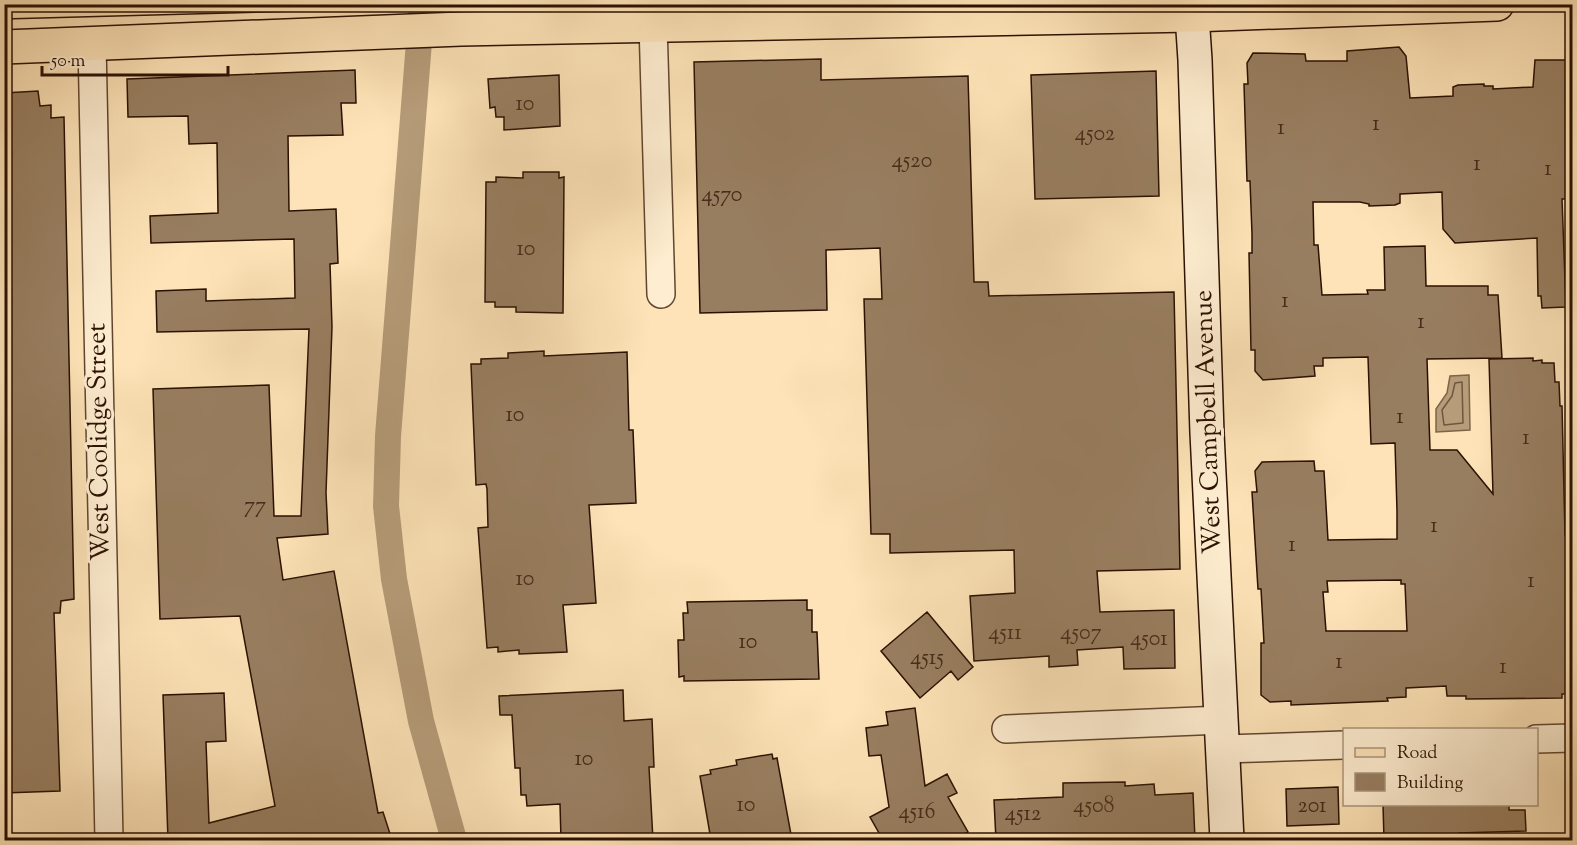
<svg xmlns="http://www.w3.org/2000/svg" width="1577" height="845" font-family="'Sorts Mill Goudy',serif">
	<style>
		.water { fill: #b69c79; stroke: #7e6449; stroke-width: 1.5 }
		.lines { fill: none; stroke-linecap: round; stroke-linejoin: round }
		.shore { stroke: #70563e; stroke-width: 1.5 }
		.canal { stroke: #b69c79; stroke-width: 26 }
		.building { fill: #987e60; stroke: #2b1102; stroke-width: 1.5; fill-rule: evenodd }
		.street-casing { stroke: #60462f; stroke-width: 30 }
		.secondary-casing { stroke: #2b1102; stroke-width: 36 }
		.primary-casing { stroke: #2b1102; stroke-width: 36 }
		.street { stroke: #feedd0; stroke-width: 27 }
		.secondary { stroke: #feedd0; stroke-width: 33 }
		.primary { stroke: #fde3b7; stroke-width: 33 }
		.tram { stroke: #2b1102; stroke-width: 1.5 }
		.labels { text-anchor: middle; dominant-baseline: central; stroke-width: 6; stroke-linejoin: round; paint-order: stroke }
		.number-label { font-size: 22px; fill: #462c1a }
		.street-label { font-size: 26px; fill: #2b1102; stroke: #feedd0 }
	</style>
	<rect width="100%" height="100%" fill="#fde3b7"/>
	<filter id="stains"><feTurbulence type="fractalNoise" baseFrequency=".00333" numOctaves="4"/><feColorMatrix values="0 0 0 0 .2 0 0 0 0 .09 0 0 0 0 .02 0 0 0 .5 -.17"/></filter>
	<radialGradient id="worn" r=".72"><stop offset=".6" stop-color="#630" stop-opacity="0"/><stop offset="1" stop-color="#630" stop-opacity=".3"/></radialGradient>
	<path class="water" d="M1469,375L1470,430L1436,432V409L1447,393L1450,376Z"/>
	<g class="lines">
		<path class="shore" d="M1462,382L1463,423L1444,425L1442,410L1452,396L1455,383Z"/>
		<path class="canal" d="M422,4L388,436L386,506L394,579L421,721L454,840"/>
	</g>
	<path class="building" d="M1399,47L1406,56L1410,98L1453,96V87L1458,85L1484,84V86H1493V89L1533,87L1535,60H1572V199H1562L1566,307L1542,308L1541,296H1538L1537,238L1455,243L1443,229L1442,192L1400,194V203L1395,205L1369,206V204L1360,202H1313L1314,245H1318L1322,295L1368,294L1367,290H1385L1384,247L1425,246L1426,286H1488V295H1498L1502,358L1427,359L1430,450H1457L1493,494L1489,359L1533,358V361L1542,360V363H1554L1555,382H1559L1560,406H1562L1565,535H1572V694H1562V698L1466,699V696H1447L1446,686L1406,688V697L1387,698L1388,701L1291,705V701L1270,702L1261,695V643H1264L1261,589H1258L1252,492H1257L1255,471L1262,462L1314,461L1315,471H1324L1328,540L1397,539V511L1395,443L1371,444L1368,357L1323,358V366H1314L1315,376L1263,380L1255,371V350H1251L1249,253H1252V234L1250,181H1247L1244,84H1248L1247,63L1253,53L1305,54L1306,61H1347V51ZM1401,580V584H1405L1407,631H1326L1323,592H1328L1327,581Z
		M821,59V80L968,76L974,282H988L989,296L1174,292L1180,569L1097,571L1100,612L1174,610L1175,668L1124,669L1123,647L1077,650L1078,665L1049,667V656L974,661L970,596L1015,593L1014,550L890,553V534H871L864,299H882L880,248L826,250L827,310L700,313L694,62Z
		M355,70L356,103H341L343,135L288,136L289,211L336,209L338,263L330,264L332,327L326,493L328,534L277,538L283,580L334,571L378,813L383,812L392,840H168L163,695L224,693L226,741L206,742L209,823L275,806L240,616L160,619L153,389L269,385L274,516H301L309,329L157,332L156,291L206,289V301L295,298L294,239L151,243L150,216L218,213L217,143L189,144L188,116L128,117L127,79Z
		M1156,71L1159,196L1035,199L1031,75Z
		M559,75L560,126L504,130V117H496L495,107L490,108L488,79Z
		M38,91L40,106L51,105V118L64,117L74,599L61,601L60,613H54L60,791L4,793V93Z
		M523,172H559V178L564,177L563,313L516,312V307H495V302H485L486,182H496V177L523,178Z
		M544,351V356L627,352L629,430H633L636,503L589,505L596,603L563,605L567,652L519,654V650L498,652V647L487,648L478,528L488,527L487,489L486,484L476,485L471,364H481V359L508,358V353Z
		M807,600V610H812V632H817L819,679L684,681V676L679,677L678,640H684L683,613H688L687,602Z
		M927,612L973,667L958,680L951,671L920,698L881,651Z
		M623,690L624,721L652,719L654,767H649L653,840H561L560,804L527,806L526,795H521L520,768H515L512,715H500L499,696Z
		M915,708L925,786L947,774L957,793L948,797L968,832L952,840H883L870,817L889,807L881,755L869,756L866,728L888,725L886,712Z
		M772,754L773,759L777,758L792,840H711L700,776L711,774L710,770L737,765L736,760Z
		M1125,782V786L1154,784L1155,795L1193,793L1195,840H1085V837L996,840L994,800L1063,797V783Z
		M1338,787L1339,824L1287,826L1286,789Z
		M1383,804H1509V810H1525L1526,831L1459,833V840H1384Z"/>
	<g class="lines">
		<g class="street-casing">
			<path id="street" d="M653,24L661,294
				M92,44L109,840
				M1006,729L1222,720
				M1536,739L1572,738
				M1224,749L1344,745"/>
		</g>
		<g class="secondary-casing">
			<path id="secondary" d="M1189,4L1192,15L1195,60L1207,433L1227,840"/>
		</g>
		<g class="primary-casing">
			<path id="primary" d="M4,47L461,29L1192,15L1497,4"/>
		</g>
		<use href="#street" class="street"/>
		<use href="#secondary" class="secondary"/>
		<use href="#primary" class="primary"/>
		<path class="tram" d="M4,5L5,4
			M4,19L570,4"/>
	</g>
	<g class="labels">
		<g class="number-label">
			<text x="525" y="105">10</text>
			<text x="1376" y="125">1</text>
			<text x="1281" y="129">1</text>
			<text x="1095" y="135">4502</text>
			<text x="912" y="162">4520</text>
			<text x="1477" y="165">1</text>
			<text x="1548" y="170">1</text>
			<text x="722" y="196">4570</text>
			<text x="526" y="250">10</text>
			<text x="1285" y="302">1</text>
			<text x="1421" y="323">1</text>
			<text x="515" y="416">10</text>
			<text x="1400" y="418">1</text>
			<text x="1526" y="439">1</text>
			<text x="255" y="507">77</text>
			<text x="1434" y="527">1</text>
			<text x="1292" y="546">1</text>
			<text x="525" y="580">10</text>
			<text x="1531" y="582">1</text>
			<text x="1005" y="634">4511</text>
			<text x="1081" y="634">4507</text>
			<text x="1149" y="640">4501</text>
			<text x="748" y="643">10</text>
			<text x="927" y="659">4515</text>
			<text x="1339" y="663">1</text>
			<text x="1503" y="668">1</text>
			<text x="584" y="760">10</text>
			<text x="746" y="806">10</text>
			<text x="1094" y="807">4508</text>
			<text x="1312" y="807">201</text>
			<text x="917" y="813">4516</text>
			<text x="1023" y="815">4512</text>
		</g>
		<g class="street-label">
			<text transform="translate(1209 422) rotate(-92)">West Campbell Avenue</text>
			<text transform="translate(100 442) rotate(-91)">West Coolidge Street</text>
		</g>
	</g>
	<rect width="1577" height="845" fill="none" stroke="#fde3b7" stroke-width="24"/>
	<rect x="6" y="6" width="1565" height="833" fill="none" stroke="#2b1102" stroke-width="3"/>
	<rect x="12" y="12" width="1553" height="821" fill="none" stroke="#2b1102" stroke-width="1.5"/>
	<rect x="1343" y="728" width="195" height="78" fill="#feedd0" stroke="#aa957e" stroke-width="1.5"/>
	<rect x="1355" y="748" width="30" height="9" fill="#fde3b7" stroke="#aa957e" stroke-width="1.5"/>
	<text x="1397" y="758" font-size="18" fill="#2b1102">Road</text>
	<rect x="1355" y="773" width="30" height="18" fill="#987e60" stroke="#aa957e" stroke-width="1.5"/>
	<text x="1397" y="788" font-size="18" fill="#2b1102">Building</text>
	<path d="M42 66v9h186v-9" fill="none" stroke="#2b1102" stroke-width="3"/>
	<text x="51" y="66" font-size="18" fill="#2b1102" stroke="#feedd0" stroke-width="4.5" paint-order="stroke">50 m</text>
	<rect width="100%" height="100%" filter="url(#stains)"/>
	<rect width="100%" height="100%" fill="url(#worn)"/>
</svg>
